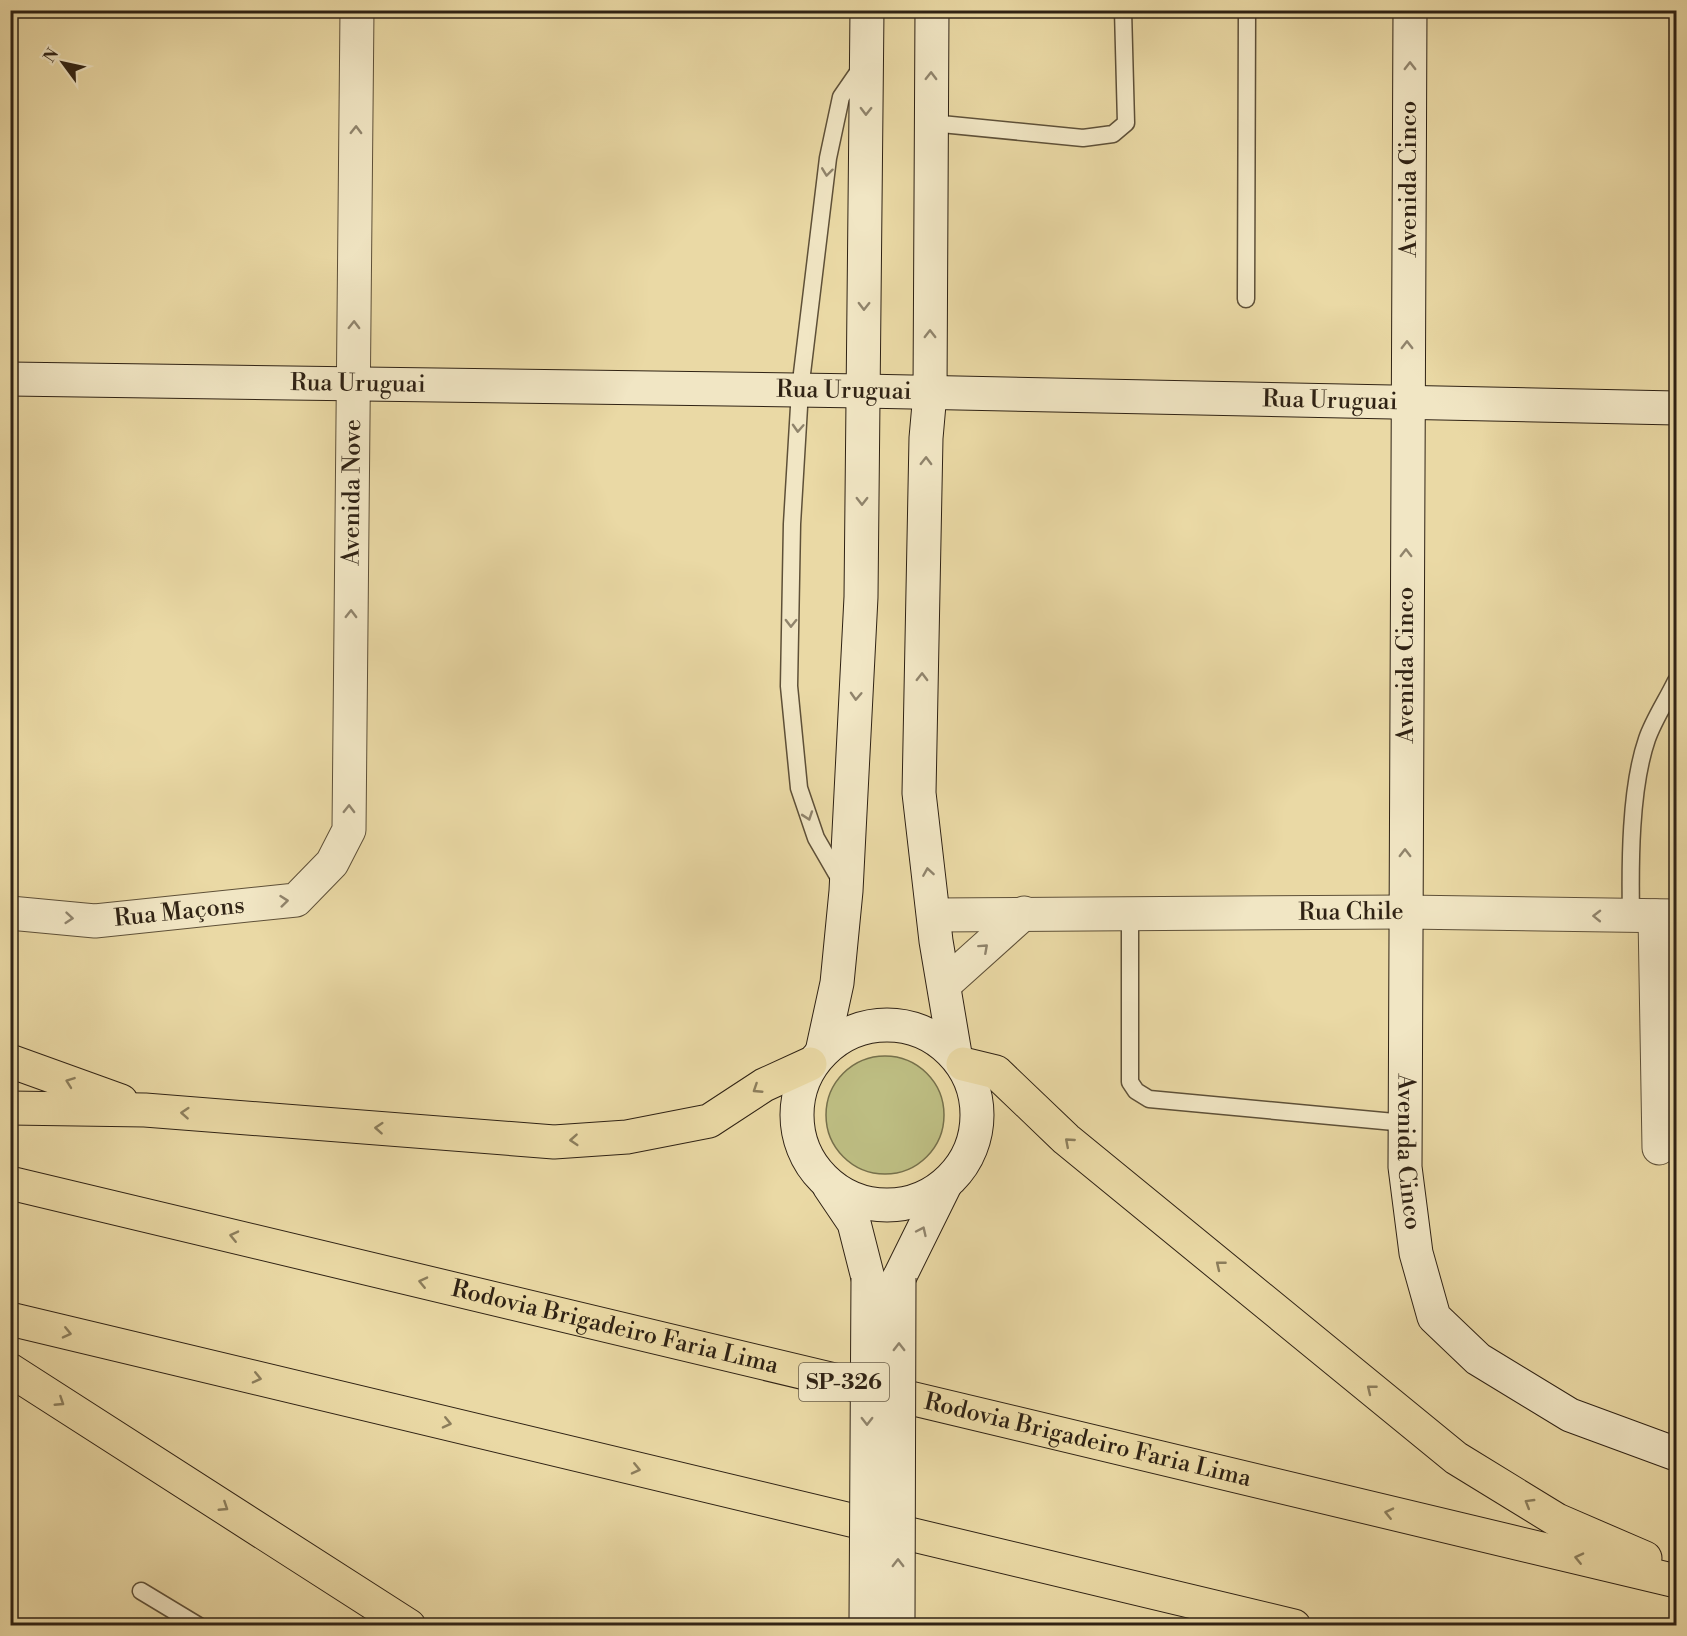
<svg xmlns="http://www.w3.org/2000/svg" width="1687" height="1636" font-family="'Libre Bodoni',serif">
	<style>
		.green { fill: #bdbd82; stroke: #76704b; stroke-width: 1.5 }
		.lines { fill: none; stroke-linecap: round; stroke-linejoin: round }
		.lane-casing { stroke: #5e5038; stroke-width: 19 }
		.street-casing { stroke: #5e5038; stroke-width: 35 }
		.secondary-casing { stroke: #2f2214; stroke-width: 35 }
		.highway-casing { stroke: #2f2214; stroke-width: 35 }
		.lane { stroke: #f1e6c4; stroke-width: 16 }
		.street { stroke: #f1e6c4; stroke-width: 33 }
		.secondary { stroke: #f1e6c4; stroke-width: 33 }
		.highway { stroke: #ead9a5; stroke-width: 33 }
		.secondary-bridge-casing { stroke: #2f2214; stroke-width: 35; stroke-linecap: butt }
		.secondary-bridge { stroke: #f1e6c4; stroke-width: 33 }
		.oneway { stroke: #90846c }
		.oneway2 { stroke: #8c7e5c }
		.labels { text-anchor: middle; dominant-baseline: central; stroke-width: 6; stroke-linejoin: round; paint-order: stroke }
		.shield { fill: #f1e6c4; stroke: #695d49; stroke-width: 1.5 }
		.shield-label { font-size: 22px; font-weight: bold; fill: #2f2214 }
		.street-label { font-size: 24px; fill: #2f2214; stroke: #f1e6c4 }
	</style>
	<rect width="100%" height="100%" fill="#ead9a5"/>
	<filter id="stains"><feTurbulence type="fractalNoise" baseFrequency=".00333" numOctaves="4"/><feColorMatrix values="0 0 0 0 .2 0 0 0 0 .09 0 0 0 0 .02 0 0 0 .5 -.17"/></filter>
	<radialGradient id="worn" r=".72"><stop offset=".6" stop-color="#630" stop-opacity="0"/><stop offset="1" stop-color="#630" stop-opacity=".3"/></radialGradient>
	<path class="green" d="M826 1115a59 59 0 1 1 118 0a59 59 0 1 1-118 0Z"/>
	<g class="lines">
		<g class="lane-casing">
			<path id="lane" d="M931,123L1083,138L1113,134L1126,123L1123,10
				M1246,299L1247,10
				M842,883L816,838L799,788L789,686L792,524L800,390L828,158L841,97L861,68
				M1130,912V1082L1136,1091L1149,1099L1405,1123
				M1631,917C1630,864 1630,788 1647,739C1654,719 1667,700 1676,681
				M141,1591L199,1626"/>
		</g>
		<g class="street-casing">
			<g id="street">
				<path id="s1" d="M10,913L95,921L296,900L332,863L349,830L357,10"/>
				<path id="s2" d="M935,915L1405,912L1676,916"/>
				<path d="M1655,916L1659,1148"/>
				<path d="M945,984L1024,913"/>
			</g>
		</g>
		<g class="secondary-casing">
			<g id="secondary">
				<path d="M932,10L930,393L926,438L919,793L936,941L955,1054"/>
				<path id="s3" d="M1410,10L1405,1167L1416,1253L1434,1317L1478,1359L1570,1415L1676,1454"/>
				<path id="s4" d="M10,379L863,391L1676,408"/>
				<circle cx="887" cy="1115" r="90"/>
				<path d="M822,1052L837,983L846,891L861,597L867,10"/>
				<path d="M829,1186L854,1223L868,1278"/>
				<path d="M899,1278L945,1185"/>
			</g>
		</g>
		<g class="highway-casing">
			<g id="highway">
				<path d="M10,1061L121,1101"/>
				<path d="M963,1064L996,1072L1066,1139L1456,1458L1557,1520L1645,1558"/>
				<path d="M10,1108L145,1110L554,1142L627,1137L709,1121L764,1085L810,1064"/>
				<path id="s5" d="M10,1183L1676,1581"/>
				<path d="M10,1319L1294,1626"/>
				<path d="M10,1370L409,1626"/>
			</g>
		</g>
		<use href="#lane" class="lane"/>
		<use href="#street" class="street"/>
		<use href="#secondary" class="secondary"/>
		<use href="#highway" class="highway"/>
		<g class="secondary-bridge-casing">
			<path id="secondary-bridge" d="M866,1622L868,1278
				M898,1622L899,1278"/>
		</g>
		<use href="#secondary-bridge" class="secondary-bridge"/>
	</g>
	<defs><path id="oneway-chevron" d="M-2-3.5L2.5 0L-2 3.5" fill="none" stroke-width="1.6" stroke-linecap="round" stroke-linejoin="round" transform="scale(1.5)"/></defs>
	<g class="oneway">
		<use href="#oneway-chevron" transform="translate(1410 66) rotate(-90)"/>
		<use href="#oneway-chevron" transform="translate(931 76) rotate(-89)"/>
		<use href="#oneway-chevron" transform="translate(866 111) rotate(91)"/>
		<use href="#oneway-chevron" transform="translate(356 130) rotate(-89)"/>
		<use href="#oneway-chevron" transform="translate(827 172) rotate(97)"/>
		<use href="#oneway-chevron" transform="translate(864 306) rotate(91)"/>
		<use href="#oneway-chevron" transform="translate(354 325) rotate(-89)"/>
		<use href="#oneway-chevron" transform="translate(930 334) rotate(-90)"/>
		<use href="#oneway-chevron" transform="translate(1407 345) rotate(-90)"/>
		<use href="#oneway-chevron" transform="translate(798 428) rotate(93)"/>
		<use href="#oneway-chevron" transform="translate(926 461) rotate(-89)"/>
		<use href="#oneway-chevron" transform="translate(862 501) rotate(90)"/>
		<use href="#oneway-chevron" transform="translate(1406 553) rotate(-90)"/>
		<use href="#oneway-chevron" transform="translate(351 614) rotate(-89)"/>
		<use href="#oneway-chevron" transform="translate(791 623) rotate(91)"/>
		<use href="#oneway-chevron" transform="translate(922 677) rotate(-89)"/>
		<use href="#oneway-chevron" transform="translate(856 696) rotate(93)"/>
		<use href="#oneway-chevron" transform="translate(349 809) rotate(-89)"/>
		<use href="#oneway-chevron" transform="translate(808 816) rotate(71)"/>
		<use href="#oneway-chevron" transform="translate(1405 853) rotate(-90)"/>
		<use href="#oneway-chevron" transform="translate(928 872) rotate(-99)"/>
		<use href="#oneway-chevron" transform="translate(284 901) rotate(-6)"/>
		<use href="#oneway-chevron" transform="translate(1597 916) rotate(-179)"/>
		<use href="#oneway-chevron" transform="translate(69 918) rotate(5)"/>
		<use href="#oneway-chevron" transform="translate(984 948) rotate(-42)"/>
		<use href="#oneway-chevron" transform="translate(922 1231) rotate(-65)"/>
		<use href="#oneway-chevron" transform="translate(899 1347) rotate(-90)"/>
		<use href="#oneway-chevron" transform="translate(867 1421) rotate(90)"/>
		<use href="#oneway-chevron" transform="translate(898 1563) rotate(-90)"/>
	</g>
	<g class="oneway2">
		<use href="#oneway-chevron" transform="translate(70 1082) rotate(-160)"/>
		<use href="#oneway-chevron" transform="translate(757 1089) rotate(147)"/>
		<use href="#oneway-chevron" transform="translate(185 1113) rotate(-176)"/>
		<use href="#oneway-chevron" transform="translate(379 1128) rotate(-176)"/>
		<use href="#oneway-chevron" transform="translate(574 1140) rotate(176)"/>
		<use href="#oneway-chevron" transform="translate(1069 1142) rotate(-139)"/>
		<use href="#oneway-chevron" transform="translate(234 1236) rotate(-167)"/>
		<use href="#oneway-chevron" transform="translate(1220 1265) rotate(-141)"/>
		<use href="#oneway-chevron" transform="translate(423 1282) rotate(-167)"/>
		<use href="#oneway-chevron" transform="translate(67 1333) rotate(13)"/>
		<use href="#oneway-chevron" transform="translate(257 1378) rotate(13)"/>
		<use href="#oneway-chevron" transform="translate(1371 1389) rotate(-141)"/>
		<use href="#oneway-chevron" transform="translate(60 1402) rotate(33)"/>
		<use href="#oneway-chevron" transform="translate(447 1423) rotate(13)"/>
		<use href="#oneway-chevron" transform="translate(636 1469) rotate(13)"/>
		<use href="#oneway-chevron" transform="translate(1529 1503) rotate(-149)"/>
		<use href="#oneway-chevron" transform="translate(224 1507) rotate(33)"/>
		<use href="#oneway-chevron" transform="translate(1389 1513) rotate(-167)"/>
		<use href="#oneway-chevron" transform="translate(1579 1558) rotate(-167)"/>
	</g>
	<g class="labels">
		<rect class="shield" x="799" y="1363" width="90" height="38" rx="4.5"/>
		<g class="shield-label">
			<text x="844" y="1382">SP-326</text>
		</g>
		<g class="street-label">
			<text transform="translate(1409 179) rotate(-90)">Avenida Cinco</text>
			<text stroke="none"><textPath href="#s4" startOffset="348">Rua Uruguai</textPath></text>
			<text stroke="none"><textPath href="#s4" startOffset="834">Rua Uruguai</textPath></text>
			<text stroke="none"><textPath href="#s4" startOffset="1320">Rua Uruguai</textPath></text>
			<text stroke="none"><textPath href="#s1" startOffset="714">Avenida Nove</textPath></text>
			<text transform="translate(1406 665) rotate(-90)">Avenida Cinco</text>
			<text stroke="none"><textPath href="#s1" startOffset="170">Rua Maçons</textPath></text>
			<text stroke="none"><textPath href="#s2" startOffset="416">Rua Chile</textPath></text>
			<text stroke="none"><textPath href="#s3" startOffset="1142">Avenida Cinco</textPath></text>
			<text stroke="none"><textPath href="#s5" startOffset="622">Rodovia Brigadeiro Faria Lima</textPath></text>
			<text stroke="none"><textPath href="#s5" startOffset="1108">Rodovia Brigadeiro Faria Lima</textPath></text>
		</g>
	</g>
	<rect width="1687" height="1636" fill="none" stroke="#ead9a5" stroke-width="36"/>
	<rect x="12" y="12" width="1663" height="1612" fill="none" stroke="#2f2214" stroke-width="3"/>
	<rect x="18" y="18" width="1651" height="1600" fill="none" stroke="#2f2214" stroke-width="1.5"/>
	<g transform="translate(63 63) rotate(303)" stroke="#f1e6c4" stroke-width="4.5" paint-order="stroke">
	<path d="M0-4.5L10 22L0 15L-10 22Z" fill="#2f2214"/>
	<text y="-9" font-size="16" font-weight="bold" text-anchor="middle" fill="#2f2214">N</text>
	</g>
	<rect width="100%" height="100%" filter="url(#stains)"/>
	<rect width="100%" height="100%" fill="url(#worn)"/>
</svg>
